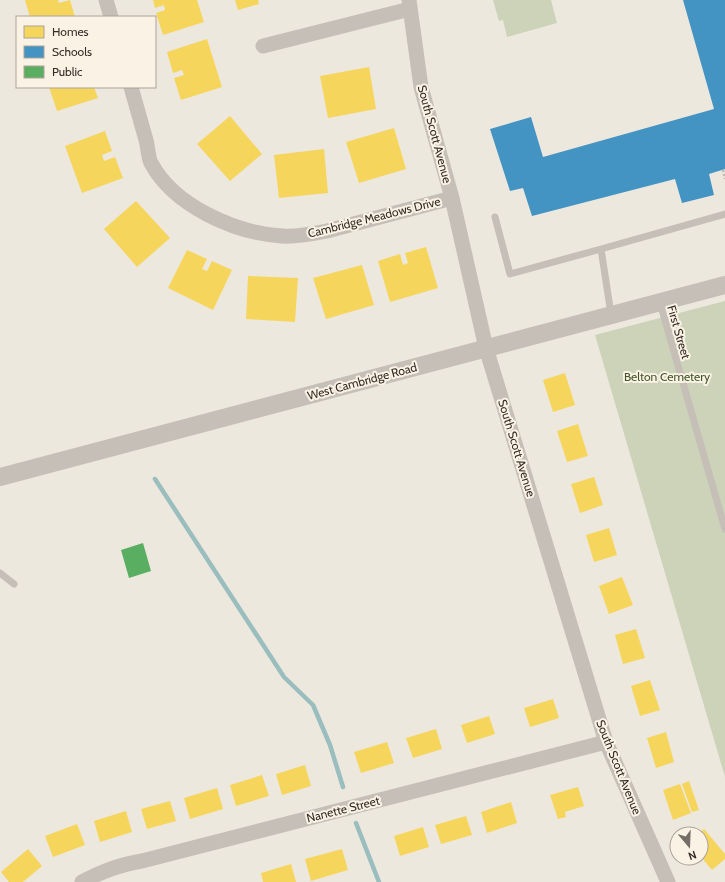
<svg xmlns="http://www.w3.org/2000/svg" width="725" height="882" font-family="Cabin,sans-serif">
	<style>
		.green { fill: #ccd3b8 }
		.homes { fill: #f6d55c }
		.schools { fill: #4393c3 }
		.public { fill: #5aae61 }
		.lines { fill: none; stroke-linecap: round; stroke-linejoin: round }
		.stream { stroke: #9abdbe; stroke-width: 4.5 }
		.path { stroke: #beb8b0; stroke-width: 2.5; stroke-dasharray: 2 2; stroke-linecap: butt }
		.service { stroke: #c5bfb8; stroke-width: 7 }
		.minor { stroke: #c5bfb8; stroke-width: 15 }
		.tertiary { stroke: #c5bfb8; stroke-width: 18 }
		.labels { text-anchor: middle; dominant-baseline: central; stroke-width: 4; stroke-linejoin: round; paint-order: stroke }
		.street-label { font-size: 12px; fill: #362c26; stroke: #faf2e5 }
		.park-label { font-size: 12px; fill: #415628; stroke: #faf2e5 }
	</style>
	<rect width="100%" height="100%" fill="#ede8de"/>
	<path class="green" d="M493,0H551L557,23L507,37L503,20L499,21Z
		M725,301V777L595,335Z"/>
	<path class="homes" d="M25,0H58L59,3L70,0L75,17H30Z
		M153,0H197L204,22L163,35L156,13L165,10L164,5L155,8Z
		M235,0H258L259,4L238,10Z
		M207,39L222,87L181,100L174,78L184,75L182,70L173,73L167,52Z
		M369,67L376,109L328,118L320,76Z
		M49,87H94L98,98L57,111Z
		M230,116L262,154L230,181L197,144Z
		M394,128L406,169L359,183L346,142Z
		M105,131L112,151L102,155L104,161L115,157L123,178L82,193L65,146Z
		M324,149L328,193L279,198L274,155Z
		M136,201L170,238L137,267L104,229Z
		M426,247L438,288L390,302L378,261L400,254L403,265L408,263L405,253Z
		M187,250L207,259L202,269L207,271L212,261L232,270L213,310L168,288Z
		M362,265L374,305L326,319L313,278Z
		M248,276L298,278L295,322L246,319Z
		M565,373L575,405L553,412L543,380Z
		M578,424L588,456L567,462L557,431Z
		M594,477L603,505L580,513L571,484Z
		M609,528L617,555L594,562L586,535Z
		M622,577L633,605L609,614L599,586Z
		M636,629L645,658L623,664L615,635Z
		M650,680L660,710L640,716L631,686Z
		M553,699L559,718L530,727L524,708Z
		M489,716L495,734L467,743L461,725Z
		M436,729L442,749L413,758L406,738Z
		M666,732L674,762L656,768L647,738Z
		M387,742L394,763L361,773L354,752Z
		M305,765L311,786L282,795L276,774Z
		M262,775L269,796L236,806L230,785Z
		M689,781L699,810L692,812L682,784Z
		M680,784L691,813L673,820L663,790Z
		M578,787L584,806L565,812L566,817L558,819L550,795Z
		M217,788L223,809L190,819L184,798Z
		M170,801L176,821L147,829L141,809Z
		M511,802L517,823L487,833L481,812Z
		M126,811L132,832L100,842L94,821Z
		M466,816L472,835L441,844L435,825Z
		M77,824L85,845L53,857L45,836Z
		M423,827L429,847L400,856L394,836Z
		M704,829L725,854V859L712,870L701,857V834H698Z
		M28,849L42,866L23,882H9L1,872Z
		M342,849L348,870L311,881L305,859Z
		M291,864L296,882H263L261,873Z"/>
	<path class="schools" d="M683,0H725V169L709,174L714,195L682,203L675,179L532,216L523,188L510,191L490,129L531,117L543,157L714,109Z"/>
	<path class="public" d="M143,543L151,571L129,578L121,550Z"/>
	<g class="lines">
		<path class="stream" d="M155,479L284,677L313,705L330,745L343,787
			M356,823L379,882"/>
		<path class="path" d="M723,170L725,179"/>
		<path class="service" d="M495,217L510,274L601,249
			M660,303L725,529
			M611,314L601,249L725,214
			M0,573L14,584"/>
		<path class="minor" d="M106,0L111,17
			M409,0L421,87L452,198L486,348L606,742L668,882
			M263,46L410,9
			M131,87C136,105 141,122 146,140C148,147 148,157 151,163C174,206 235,233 282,236C297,237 312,234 327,231L452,198
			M82,882C103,871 119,865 142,861L606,742"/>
		<path class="tertiary" d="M0,477L725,285"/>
	</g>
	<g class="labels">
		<g class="street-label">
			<text transform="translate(435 134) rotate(75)">South Scott Avenue</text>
			<text transform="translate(374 217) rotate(-14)">Cambridge Meadows Drive</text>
			<text transform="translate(679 332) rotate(74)">First Street</text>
			<text transform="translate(362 381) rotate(-15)">West Cambridge Road</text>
			<text transform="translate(517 448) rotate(73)">South Scott Avenue</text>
			<text transform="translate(619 767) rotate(68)">South Scott Avenue</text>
			<text transform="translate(343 809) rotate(-14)">Nanette Street</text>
		</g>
		<g class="park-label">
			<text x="667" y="376">Belton Cemetery</text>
		</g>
	</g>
	<rect x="16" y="16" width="140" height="72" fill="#faf2e5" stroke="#aca399"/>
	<rect x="24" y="26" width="20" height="12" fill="#f6d55c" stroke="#aca399"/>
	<text x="52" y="36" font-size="12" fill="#362c26">Homes</text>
	<rect x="24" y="46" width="20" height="12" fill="#4393c3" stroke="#aca399"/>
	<text x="52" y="56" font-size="12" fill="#362c26">Schools</text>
	<rect x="24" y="66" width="20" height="12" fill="#5aae61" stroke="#aca399"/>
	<text x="52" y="76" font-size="12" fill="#362c26">Public</text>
	<g transform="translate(689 846) rotate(161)"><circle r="19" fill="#faf2e5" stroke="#aca399"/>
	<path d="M0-3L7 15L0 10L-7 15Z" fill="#766e66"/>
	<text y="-6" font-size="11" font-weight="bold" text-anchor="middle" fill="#362c26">N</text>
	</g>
</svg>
